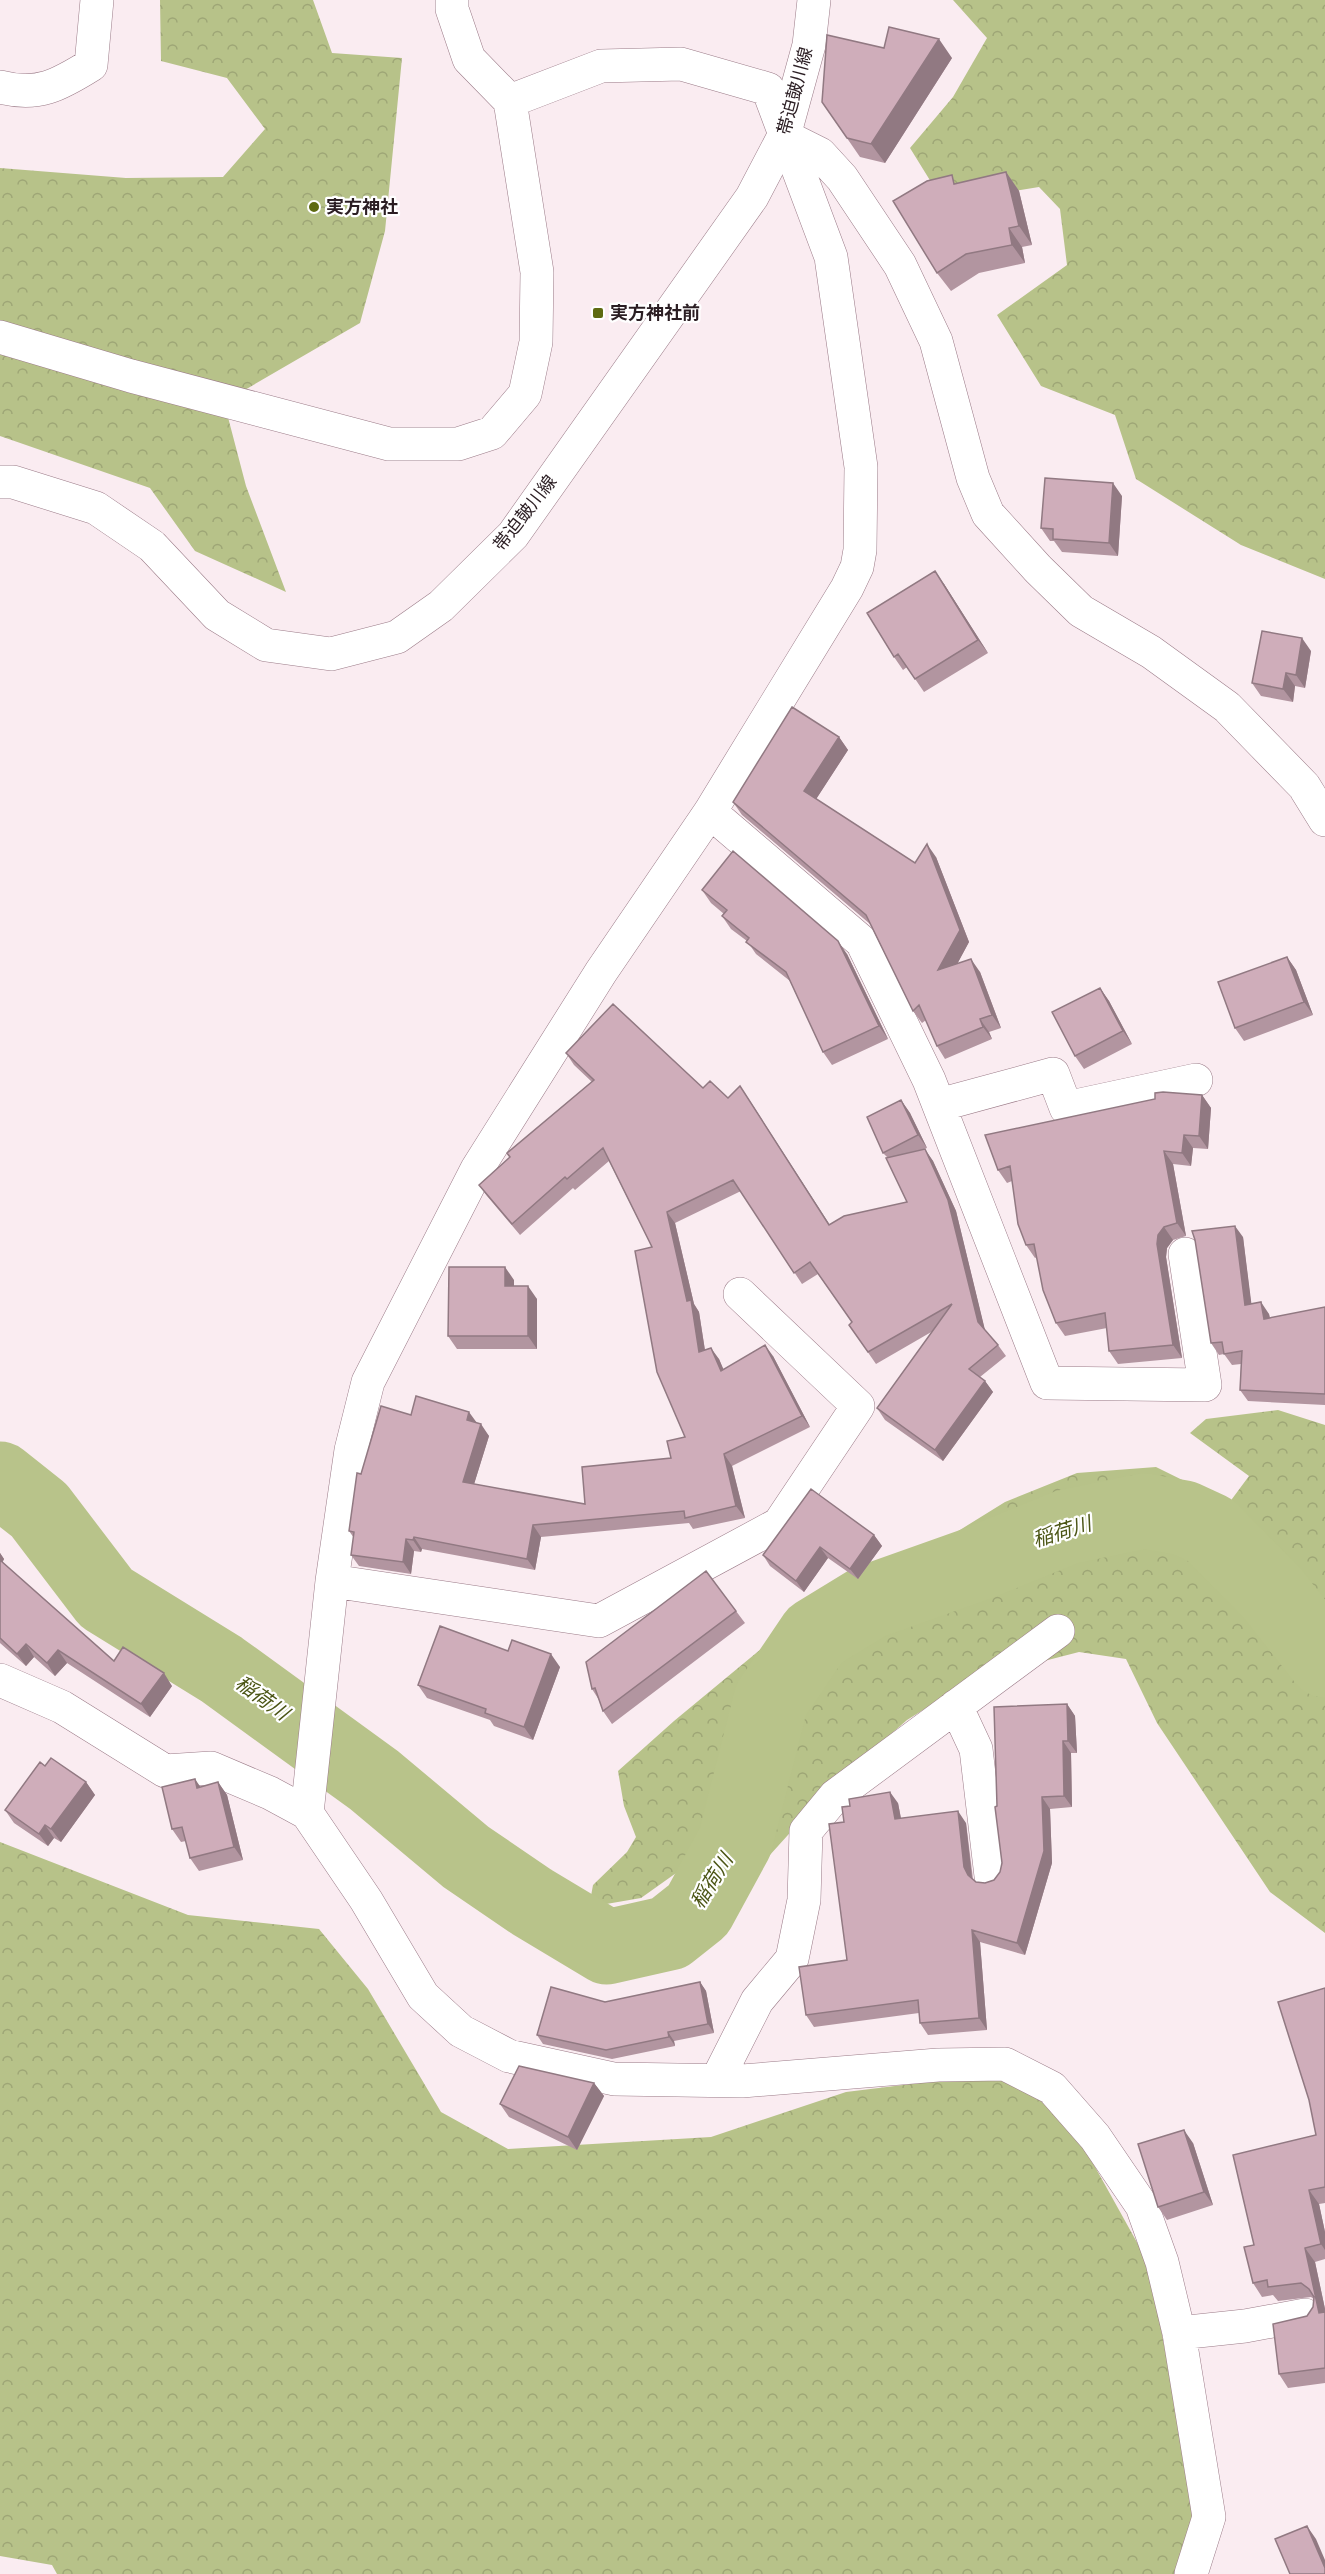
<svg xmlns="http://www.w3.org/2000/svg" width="1325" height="2574" font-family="Karla,'Noto Sans JP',sans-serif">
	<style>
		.forest { fill: url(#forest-crowns) }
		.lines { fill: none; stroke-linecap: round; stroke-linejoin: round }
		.river { stroke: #b8c38a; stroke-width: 75 }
		.minor-casing { stroke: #9b7b88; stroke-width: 34 }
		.tertiary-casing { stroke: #9b7b88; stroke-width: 34 }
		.minor { stroke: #fff; stroke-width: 33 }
		.tertiary { stroke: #fff; stroke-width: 33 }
		.wall { fill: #b295a0 }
		.shaded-wall { fill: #917982 }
		.building { fill: #cfadba; stroke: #917982; stroke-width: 1.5 }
		.poi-dot { fill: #5e6a11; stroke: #fff; stroke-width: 2 }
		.labels { text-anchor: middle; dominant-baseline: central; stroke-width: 4.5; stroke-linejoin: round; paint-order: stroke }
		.street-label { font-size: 18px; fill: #2b1e23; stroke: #fff }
		.poi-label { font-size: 18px; font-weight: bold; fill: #2b1e23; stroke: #fff; text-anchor: start }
		.water-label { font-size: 20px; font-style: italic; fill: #4c5616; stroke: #fff }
	</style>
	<defs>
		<pattern id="forest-crowns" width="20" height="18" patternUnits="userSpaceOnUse" patternTransform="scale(1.5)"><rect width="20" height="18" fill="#b7c289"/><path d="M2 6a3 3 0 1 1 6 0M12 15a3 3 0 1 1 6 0" fill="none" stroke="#9ea676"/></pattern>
	</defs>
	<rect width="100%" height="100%" fill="#faecf1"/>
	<path class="forest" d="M160,0H313L332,53L402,58L385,231L360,323L224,402L246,486L286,592L195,551L150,488L0,436V168L126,178L223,177L265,129L227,78L161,61Z
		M953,0H1325V579L1241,545L1136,479L1115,415L1041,386L997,315L1067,265L1060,209L1039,187L944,203L910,148L953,97L987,38Z
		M1278,1410L1325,1425V1933L1270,1892L1157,1723L1126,1659L1079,1652L971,1680L907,1720L834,1784L769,1856L686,1866L641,1898L589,1907L593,1885L627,1852L636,1837L624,1806L618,1771L674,1721L832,1590L905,1564L1005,1502L1077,1473L1156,1467L1229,1503L1249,1476L1190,1433L1206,1419Z
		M0,1842L188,1915L319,1929L368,1989L441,2112L508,2149L711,2137L846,2092L1001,2073L1038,2093L1084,2147L1149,2264L1196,2517L1174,2574H57L52,2565L0,2556Z"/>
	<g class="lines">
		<path class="river" d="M0,1479L39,1510L106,1598L221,1669L374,1780L466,1857L532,1902L607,1947L669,1933L698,1910L735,1842L771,1700L815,1635L869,1602L976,1564L1067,1527L1144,1511L1184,1518L1210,1530L1272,1593L1325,1660"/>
		<g class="minor-casing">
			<path id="minor" d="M0,87C38,97 59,85 91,65L97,0
				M510,101L601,66L681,64L768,89L831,257L861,467L860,550L857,567L847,588L710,812L601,972L477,1169L368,1382L351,1450L332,1581L307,1813L366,1900L423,1996L461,2031L509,2056L614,2079L742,2081L938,2065L1005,2064L1052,2088L1095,2137L1142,2206L1162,2262L1179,2333L1209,2517L1191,2574
				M784,136L820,154L842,178L900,265L936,341L973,478L988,514L1038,569L1081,611L1151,652L1227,707L1304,786L1325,820
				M0,337L131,376L389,444H458L492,433L525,394L536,342L537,272L510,101L469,59L452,9V0
				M710,812L862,942L929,1080L1047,1383L1205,1385L1185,1254
				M939,1105L1053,1074L1066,1108L1196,1080
				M332,1581L599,1621L779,1524L858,1406L740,1294
				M0,1680L62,1707L165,1771L211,1768L270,1793L307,1813
				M956,1706L976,1749L991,1876
				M717,2080L757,2001L792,1959L804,1900L806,1831L835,1796L1058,1631
				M1179,2333L1245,2326L1305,2315"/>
		</g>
		<g class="tertiary-casing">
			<path id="tertiary" d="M0,482H13L96,508L152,546L217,615L266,645L331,654L397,637L441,606L513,535L752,197L784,136L809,45L814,0"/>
		</g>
		<use href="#minor" class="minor"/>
		<use href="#tertiary" class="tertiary"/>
	</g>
	<path class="wall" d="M884,48L952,58L885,163L860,157L822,102Z
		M1006,172L1019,191L1032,245L1022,247L1025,263L979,273L951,291L937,273Z
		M1122,496L1118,556L1062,552L1054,541H1050L1041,528Z
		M944,584L988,653L924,692L907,667L903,670L894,657Z
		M1311,651L1305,688L1295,686L1293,702L1261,696L1252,683Z
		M839,737L848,750L816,799L915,863L936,857L969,942L957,964L980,972L1001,1028L989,1032L992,1039L945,1059L937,1046L926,1020L922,1023L913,1011L870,924L742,815L733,802Z
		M702,890L847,954L888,1039L832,1065L823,1052L790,981L756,954L747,941L731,929L722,916L724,914L711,903Z
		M1287,957L1296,970L1313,1015L1244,1041L1235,1028Z
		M1100,988L1109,1001L1132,1044L1084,1069L1075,1056Z
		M566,1053L703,1088L728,1098H748L829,1225L907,1202L887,1157L883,1153L901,1100L910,1113L927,1148L924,1149L933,1161L956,1211L985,1331L998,1345L1006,1356L980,1377L985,1381L993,1392L943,1461L885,1420L877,1408L933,1331L876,1364L849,1325L852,1322L818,1274L802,1284L741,1191L675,1223L694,1304L699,1312L705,1350L719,1359L723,1369L773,1356L810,1427L732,1466L745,1518L693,1529L689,1523L541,1537L535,1570L422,1549L421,1552L414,1551L411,1574L359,1566L351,1555L354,1538L349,1531L361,1474L411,1415L477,1423L489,1436L474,1484L585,1504L671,1458L685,1437L652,1247L609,1161L575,1190L573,1188L520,1235L487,1196L479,1185L510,1158L507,1153L592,1082L574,1065Z
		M1202,1095L1211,1108L1208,1149L1193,1148L1191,1166L1173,1164L1186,1236L1173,1240L1167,1248L1166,1257L1182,1358L1118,1364L1109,1351L1107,1328L1065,1336L1056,1323L1037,1257L1035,1258L1026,1245L1012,1181L1007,1183L998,1170Z
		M1243,1237L1251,1304L1269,1314L1270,1318L1325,1307V1405L1248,1401L1240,1390L1241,1364L1232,1365L1224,1354L1219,1355L1211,1343Z
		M514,1280V1286L537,1299V1349H457L448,1336Z
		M874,1535L882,1546L858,1579L828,1558L804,1592L770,1566L763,1555Z
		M0,1553L4,1559L2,1562L114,1661L172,1686L150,1717L67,1663L55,1676L34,1657L26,1666L0,1643Z
		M736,1611L745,1623L612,1724L603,1711L599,1700L592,1689Z
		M508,1651L560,1667L533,1740L494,1726L490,1720L427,1698L418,1685Z
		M1067,1704L1075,1716L1077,1753H1071L1072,1807L1050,1809L1052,1863L1025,1955L980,1942L987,2030L928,2035L920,2023L919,2013L814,2027L806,2015L847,1960L844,1822L898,1803L901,1818L966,1823L973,1879L976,1882L985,1883L994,1880L1000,1872L1002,1863L997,1806Z
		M45,1766L86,1782L95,1795L61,1842L54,1838L48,1846L14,1823L5,1810Z
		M218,1782L227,1795L243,1860L199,1871L190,1858L186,1841L181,1842L172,1829L201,1787Z
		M700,1982L706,1991L714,2033L674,2041L675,2046L612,2059L543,2044L537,2035L605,2002Z
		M1325,1988V2203L1319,2204L1325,2232V2259L1315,2262L1325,2309V2383L1288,2388L1279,2374L1307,2316L1313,2307L1314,2299L1311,2297L1278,2301L1273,2295L1262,2297L1253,2283L1316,2135Z
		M594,2083L604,2096L577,2150L509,2117L500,2104Z
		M1193,2143L1213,2205L1167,2220L1158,2207Z"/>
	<path class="shaded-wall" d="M939,39L952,58L885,163L871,144Z
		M1006,172L1019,191L1032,245L1019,226Z
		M1009,228L1022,247L1025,263L1012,245Z
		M1113,483L1122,496L1118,556L1109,543Z
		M935,571L944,584L988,653L978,640Z
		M1302,638L1311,651L1305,688L1296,675Z
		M1286,673L1295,686L1293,702L1283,689Z
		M839,737L848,750L813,804L804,791Z
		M927,844L936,857L969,942L947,983L938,970Z
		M838,941L847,954L888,1039L879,1026Z
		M1287,957L1296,970L1313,1015L1304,1002Z
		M971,959L980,972L1001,1028L992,1015Z
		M1100,988L1109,1001L1132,1044L1123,1031Z
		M980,1019L989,1032L992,1039L983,1027Z
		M740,1086L748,1098L837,1236L829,1225Z
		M1202,1095L1211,1108L1208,1149L1199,1136Z
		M901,1100L910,1113L927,1148L918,1135Z
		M1184,1135L1193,1148L1191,1166L1182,1153Z
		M925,1149L933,1161L956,1211L986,1334L978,1322Z
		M1164,1151L1173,1164L1186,1236L1177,1223Z
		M667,1212L675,1223L694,1304L699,1312L707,1364L699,1352Z
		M1235,1226L1243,1237L1253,1316L1245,1305Z
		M1164,1227L1173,1240L1167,1248L1166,1257L1182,1358L1173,1345L1157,1244L1158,1235Z
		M505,1267L514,1280V1299L505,1286Z
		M528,1286L537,1299V1349L528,1336Z
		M1261,1302L1269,1314L1272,1331L1264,1319Z
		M765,1345L773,1356L810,1427L802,1416Z
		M711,1348L719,1359L729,1382L721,1371Z
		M985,1381L993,1392L943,1461L935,1450Z
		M469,1412L477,1423L467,1420Z
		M481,1424L489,1436L471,1494L463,1482Z
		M724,1454L732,1466L745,1518L736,1506Z
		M533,1525L541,1537L535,1570L527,1559Z
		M874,1535L882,1546L858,1579L850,1569Z
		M414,1537L422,1549L421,1552L413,1540Z
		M406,1539L414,1551L411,1574L403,1562Z
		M820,1547L828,1558L804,1592L796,1581Z
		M0,1553L4,1559L1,1566L0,1565Z
		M26,1644L34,1657L26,1666L17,1654Z
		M58,1650L67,1663L55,1676L47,1663Z
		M551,1654L560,1667L533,1740L524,1727Z
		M164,1673L172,1686L150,1717L141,1704Z
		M1067,1704L1075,1716L1077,1753L1068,1741Z
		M1063,1741L1071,1753L1072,1807L1064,1796Z
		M195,1779L204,1792L197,1788Z
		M86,1782L95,1795L61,1842L51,1829Z
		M218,1782L227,1795L243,1860L234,1847Z
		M890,1792L898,1803L903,1830L895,1819Z
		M1042,1797L1050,1809L1052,1863L1025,1955L1017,1943Z
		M958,1811L966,1823L972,1878L976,1887L968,1875L964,1867Z
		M45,1825L54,1838L48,1846L39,1834Z
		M972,1930L980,1942L987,2030L979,2018Z
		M700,1982L706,1991L714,2033L708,2024Z
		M668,2032L674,2041L675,2046L669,2037Z
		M594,2083L604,2096L577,2150L568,2137Z
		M1184,2130L1193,2143L1213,2205L1204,2192Z
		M1309,2190L1319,2204L1325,2232V2250L1321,2244Z
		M1305,2248L1315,2262L1325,2309V2321L1319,2313Z
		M1307,2526L1316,2539L1325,2560V2568Z"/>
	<path class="building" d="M889,27L939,39L871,144L847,138L822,102L827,35L884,48Z
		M1006,172L1019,226L1009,228L1012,245L966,254L937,273L893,201L927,181L952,175L954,184Z
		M1045,478L1113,483L1109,543L1053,539V529L1041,528Z
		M935,571L978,640L915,679L898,654L894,657L867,613Z
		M1262,631L1302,638L1296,675L1286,673L1283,689L1252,683Z
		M792,707L839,737L804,791L915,863L927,844L960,930L938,970L971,959L992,1015L980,1019L983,1027L937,1046L919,1005L913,1011L866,915L733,802Z
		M733,851L838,941L879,1026L823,1052L786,972L746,942L749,938L722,916L727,910L702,890Z
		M1287,957L1304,1002L1235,1028L1218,982Z
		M1100,988L1123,1031L1075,1056L1052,1012Z
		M613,1004L703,1088L710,1081L728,1098L740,1086L829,1225L844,1216L907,1202L886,1158L925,1149L948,1200L978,1322L998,1345L969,1369L985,1381L935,1450L877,1408L952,1304L868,1352L849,1325L852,1322L810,1262L794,1273L733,1180L667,1212L687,1301L691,1300L699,1352L711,1348L721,1371L765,1345L802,1416L724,1454L736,1506L685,1518L684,1511L533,1525L527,1559L414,1537L413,1540L406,1539L403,1562L351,1555L354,1532L349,1531L357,1473L361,1474L381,1406L411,1415L416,1396L469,1412L467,1420L481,1424L463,1482L585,1504L582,1467L671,1458L667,1441L685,1437L657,1372L635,1251L652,1247L603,1148L567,1179L565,1177L512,1224L479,1185L510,1157L507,1153L594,1080L566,1053Z
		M1163,1092L1202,1095L1199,1136L1184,1135L1182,1153L1164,1151L1177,1223L1164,1227L1158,1235L1157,1244L1173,1345L1109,1351L1105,1313L1056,1323L1043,1290L1034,1244L1026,1245L1018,1224L1010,1166L998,1170L985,1135L1155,1099V1093Z
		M901,1100L918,1135L883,1153L867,1117Z
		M1235,1226L1245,1305L1261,1302L1264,1319L1325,1307V1394L1240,1390L1242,1351L1224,1354L1222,1342L1211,1343L1195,1240L1192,1231Z
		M449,1267H505V1286H528V1336H448Z
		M811,1489L874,1535L850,1569L820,1547L796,1581L763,1555Z
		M0,1560L114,1661L123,1647L164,1673L141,1704L58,1650L47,1663L26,1644L17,1654L0,1638Z
		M706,1571L736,1611L603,1711L595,1688L592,1689L586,1662Z
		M440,1626L508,1651L512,1640L551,1654L524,1727L485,1713L486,1709L418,1685Z
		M1067,1704L1068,1741H1063L1064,1796L1042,1797L1044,1851L1017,1943L972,1930L979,2018L920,2023L918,2000L806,2015L799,1967L847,1960L829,1824L844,1822L842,1807L850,1806L849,1799L890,1792L895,1819L958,1811L964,1867L968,1875L976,1882L985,1883L994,1880L1000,1872L1002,1863L995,1807L997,1806L994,1707Z
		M51,1758L86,1782L51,1829L45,1825L39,1834L5,1810L40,1762L45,1766Z
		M195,1779L197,1788L218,1782L234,1847L190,1858L182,1827L172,1829L162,1787Z
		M700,1982L708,2024L668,2032L669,2037L606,2050L537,2035L551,1987L605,2002Z
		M1325,1988V2187L1309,2190L1321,2244L1305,2248L1319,2313L1325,2312V2368L1279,2374L1273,2324L1307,2316L1313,2307L1314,2297L1309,2289L1301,2283L1268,2287L1267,2280L1253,2283L1244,2247L1254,2245L1233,2155L1316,2135L1309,2100L1278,2002Z
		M519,2066L594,2083L568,2137L500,2104Z
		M1184,2130L1204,2192L1158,2207L1138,2144Z
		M1307,2526L1325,2568V2574H1290L1275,2539Z"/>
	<g class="poi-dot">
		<circle cx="314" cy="207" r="6"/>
		<rect x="592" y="307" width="12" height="12" rx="3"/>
	</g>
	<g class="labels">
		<g class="street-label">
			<text transform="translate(795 91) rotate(-75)">帯迫皷川線</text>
			<text transform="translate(525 513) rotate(-52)">帯迫皷川線</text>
		</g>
		<g class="poi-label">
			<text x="326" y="207">実方神社</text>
			<text x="610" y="313">実方神社前</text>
		</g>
		<g class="water-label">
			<text transform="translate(1062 1532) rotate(-17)">稲荷川</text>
			<text transform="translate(262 1698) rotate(36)">稲荷川</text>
			<text transform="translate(712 1881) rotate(-58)">稲荷川</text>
		</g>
	</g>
</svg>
